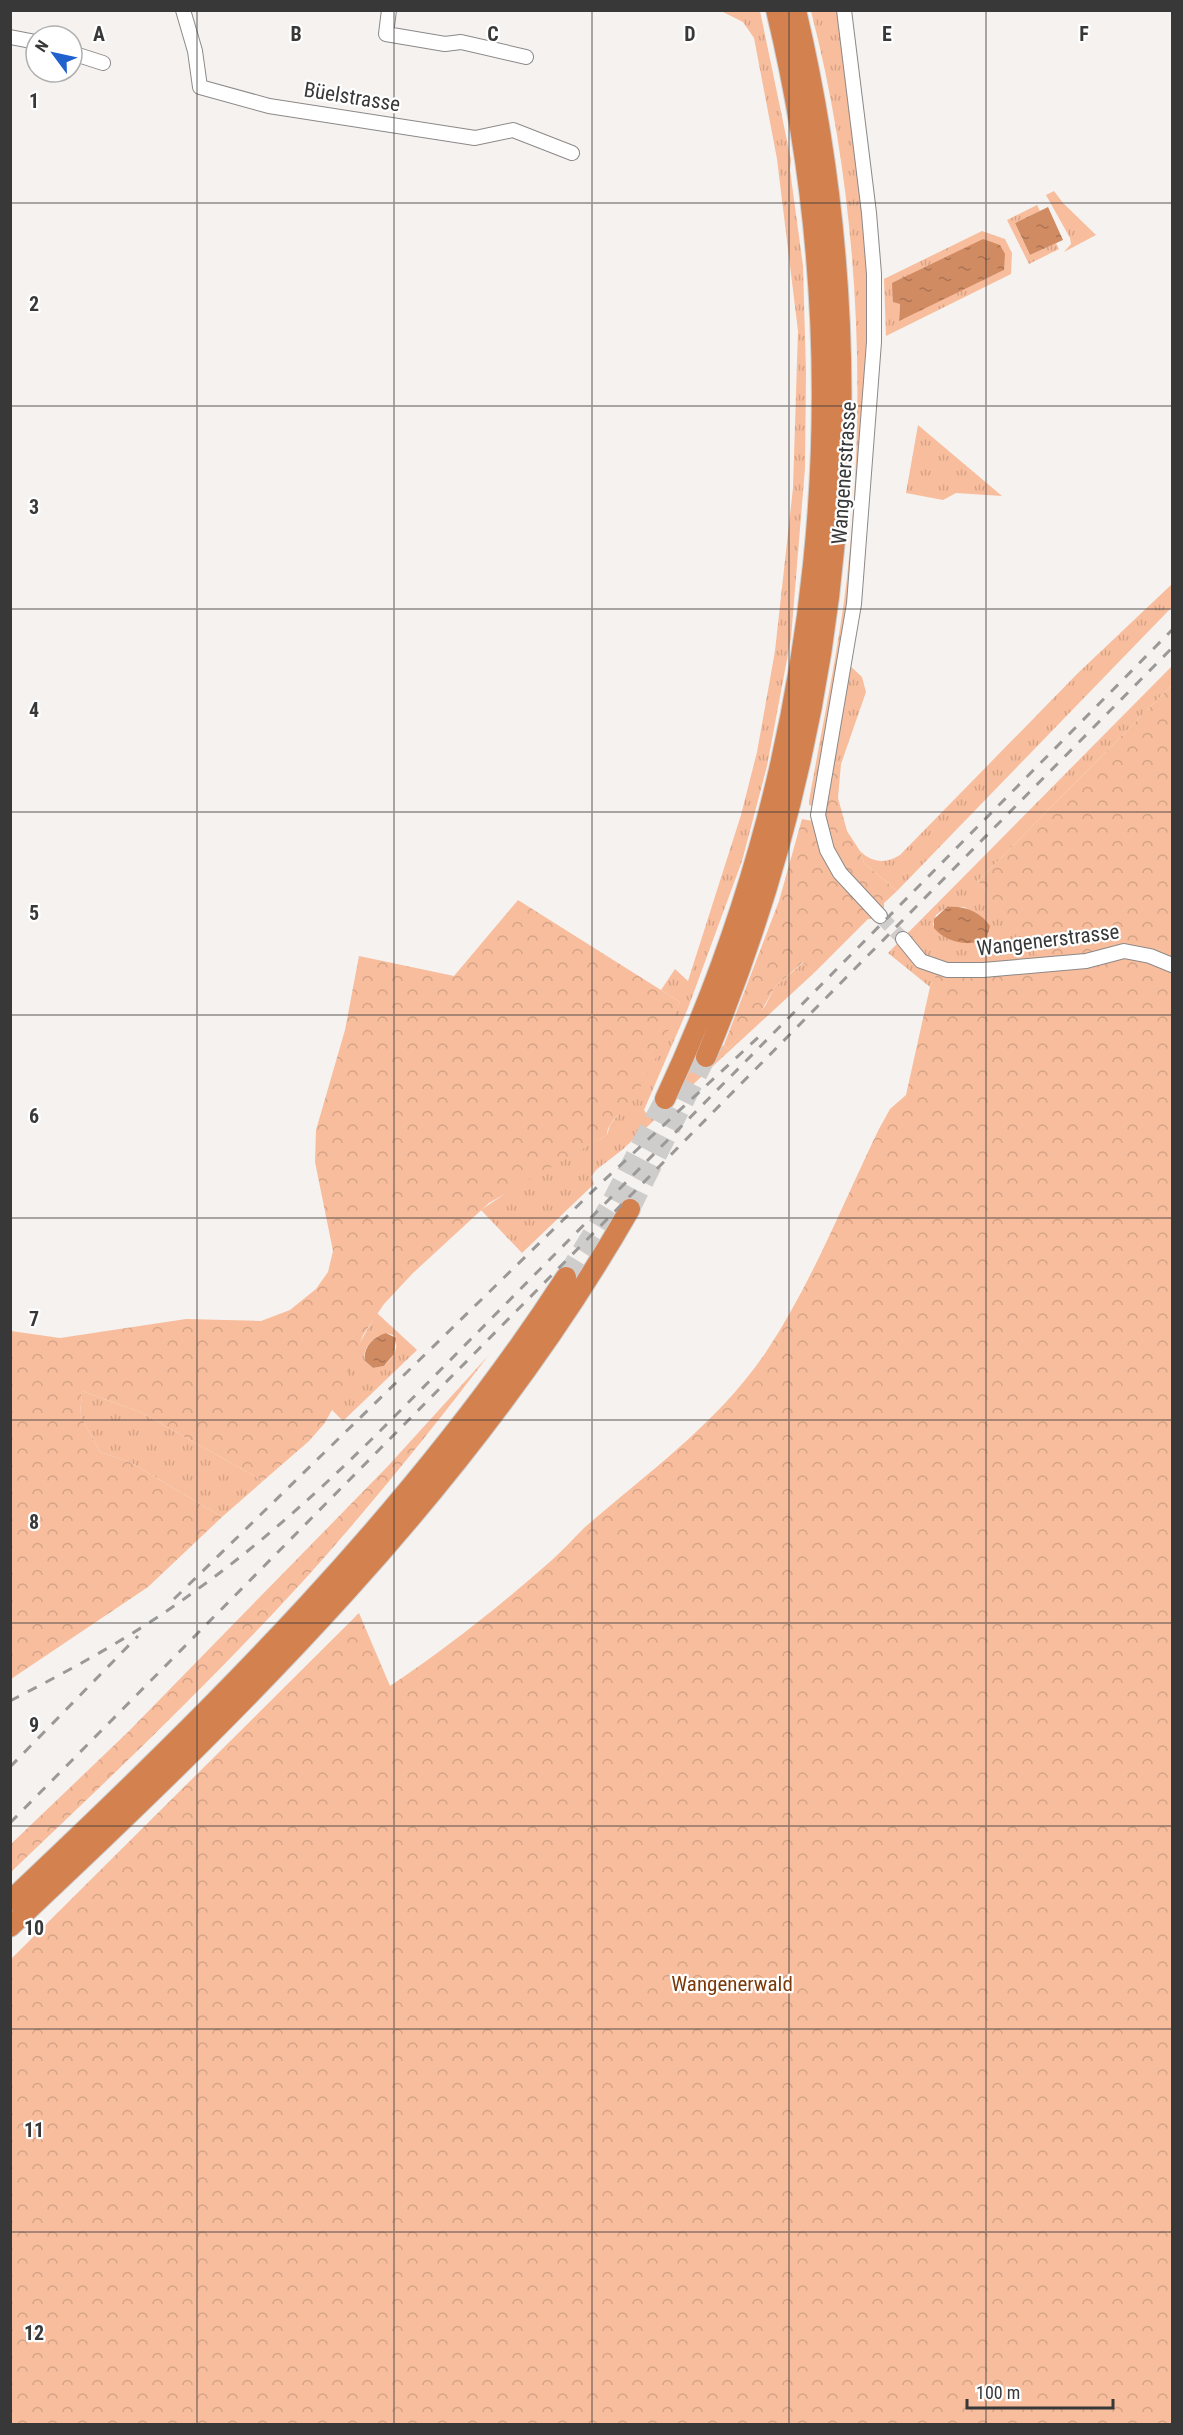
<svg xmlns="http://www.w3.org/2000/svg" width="1183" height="2435" font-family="'Roboto Condensed',sans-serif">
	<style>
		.grass { fill: url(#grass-tufts); fill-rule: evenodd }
		.forest { fill: url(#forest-crowns) }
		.water { fill: url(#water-ripples) }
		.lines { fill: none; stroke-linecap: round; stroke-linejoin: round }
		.minor-tunnel { stroke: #cfcdcb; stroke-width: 14; stroke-dasharray: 14 7; stroke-linecap: butt }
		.highway-tunnel { stroke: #cfcdcb; stroke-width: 20; stroke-dasharray: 20 10; stroke-linecap: butt }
		.minor-casing { stroke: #8c8988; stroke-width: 16 }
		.highway-casing { stroke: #cfcfcf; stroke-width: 22 }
		.minor { stroke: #fff; stroke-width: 14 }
		.highway { stroke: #d48150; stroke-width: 20 }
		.rail { stroke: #9b9998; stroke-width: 3; stroke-dasharray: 10 10; stroke-linecap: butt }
		.grid { fill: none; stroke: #393838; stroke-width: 1.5; stroke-opacity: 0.55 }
		.labels { text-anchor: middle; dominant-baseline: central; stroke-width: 4.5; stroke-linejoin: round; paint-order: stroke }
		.street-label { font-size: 21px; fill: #393838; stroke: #fff }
		.park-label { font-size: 21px; fill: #7a3909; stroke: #fff }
		.grid-label { font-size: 20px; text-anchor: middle; font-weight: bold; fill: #393838; stroke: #fff; stroke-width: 4.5; stroke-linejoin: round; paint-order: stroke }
	</style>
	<defs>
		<pattern id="grass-tufts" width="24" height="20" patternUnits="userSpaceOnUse" patternTransform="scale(1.5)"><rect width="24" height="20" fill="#f8bd9c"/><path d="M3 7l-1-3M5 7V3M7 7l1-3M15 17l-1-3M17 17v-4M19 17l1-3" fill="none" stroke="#d5a387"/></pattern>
		<pattern id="forest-crowns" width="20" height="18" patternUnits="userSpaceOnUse" patternTransform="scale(1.5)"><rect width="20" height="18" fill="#f8bd9c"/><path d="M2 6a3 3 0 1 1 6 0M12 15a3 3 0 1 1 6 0" fill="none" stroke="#d5a387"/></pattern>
		<pattern id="water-ripples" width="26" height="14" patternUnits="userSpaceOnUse" patternTransform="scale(1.5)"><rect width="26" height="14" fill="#d18b63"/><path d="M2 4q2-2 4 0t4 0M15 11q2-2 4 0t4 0" fill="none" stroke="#ab7353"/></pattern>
	</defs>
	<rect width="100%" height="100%" fill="#f5f2f0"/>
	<path class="grass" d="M844,10L874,274L846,662L862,677L866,692L841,764L826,761L818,808L809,805V801C822,727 838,653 847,578C868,390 858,193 811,11Z
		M721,11H760L791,160L790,170L803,266L806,372L805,468L791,638L767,766L742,861L688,1008L644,1110L646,1113L678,1090L686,1073L724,1045L728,1049L765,1006L775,987L804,962L814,973L622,1150L596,1170L591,1177L594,1184L522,1253L481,1210L519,1184L607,1135L610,1125L640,1086L680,1002L661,990L675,969L688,981L741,815L757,752L775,651L793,488L798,331L777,159L754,38L743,22Z
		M1054,191L1063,203L1096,235L1064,252L1071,244L1070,238L1046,195Z
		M1037,205L1040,211L1015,223L1030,255L1056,243L1059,249L1029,264L1007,220Z
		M982,231L1005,239L1012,253L1011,274L886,336L884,279ZM1004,270L899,320L900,304Z
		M918,425L1002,496L956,493L943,500L906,493Z
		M1172,584V607L897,891L864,863L860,851C872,863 886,864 900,855L1078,673Z
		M1172,666V685L978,881L1045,964L939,969L930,987L888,953ZM947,907H964L982,917L978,942L955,941L933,925L936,915Z
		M377,1313L417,1350L343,1421L332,1410L352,1356ZM386,1333L393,1335C401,1347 393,1357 384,1366L373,1368L365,1361C362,1346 373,1338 386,1333Z
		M82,1391L140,1412L263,1481L222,1517L130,1462L100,1452L80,1415Z"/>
	<path class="forest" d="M1172,685V2424H11V1959L359,1613L390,1686C447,1648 501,1605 552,1560C563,1550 573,1539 584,1528C648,1472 717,1424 766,1352C812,1283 843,1203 879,1129L890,1109L906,1095L930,987L939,969L1044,964L978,881Z
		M826,761L841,764L838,798L847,831L860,851L864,863L897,891L884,903V912L877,919H868L814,973L803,962L775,987L760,1013L728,1049L724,1045L779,901L802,819L818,822Z
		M518,900L680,1002C667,1034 653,1069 633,1098C626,1109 607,1121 607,1135L489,1203L413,1273L384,1304L363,1335L336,1403L324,1424L309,1441L263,1481L140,1412L82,1391L80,1415L100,1452L130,1462L222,1517L148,1587L11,1679V1331L60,1338L186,1319L261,1321L290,1310L316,1289L328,1272L333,1251L315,1162L316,1130L345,1030L359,956L454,976Z
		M488,1356C435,1426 380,1494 322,1560C224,1670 117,1771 11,1872V1844L129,1731L388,1466Z"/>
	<path class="water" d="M1048,207L1063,240L1030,255L1015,223Z
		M983,239L1000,245L1005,254L1004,270L899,321L900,304L893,302L892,283Z
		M947,907C964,905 981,912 990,926L987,937C972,949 945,942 934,928V919Z
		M386,1333L396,1338L394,1354L384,1366L373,1368L365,1361C363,1347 373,1337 386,1333Z"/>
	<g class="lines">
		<path class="minor-tunnel" d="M880,916L903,939"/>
		<path class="highway-tunnel" d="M630,1209L706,1057
			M566,1277L609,1207L665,1099"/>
		<g class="minor-casing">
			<path id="minor" d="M183,10L195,51L200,87L269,106L475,138L513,130L572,153
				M389,10L386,34L445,44L461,42L526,57
				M844,10L869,213L874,274V342L854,604L818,815L827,850L840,873L880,916
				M10,37L36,42
				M72,53L103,63
				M903,939L921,961L947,970H983L1086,961L1124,951L1150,956L1172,965"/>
		</g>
		<g class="highway-casing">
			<path id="highway" d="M706,1057C846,720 880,366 796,10
				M665,1099C824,759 864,375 776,10
				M10,1901C213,1709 413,1513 566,1277
				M10,1927C241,1710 471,1487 630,1209"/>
		</g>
		<use href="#minor" class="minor"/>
		<use href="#highway" class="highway"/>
		<path class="rail" d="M174,1599L599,1185L764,1032
			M10,1701C74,1668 137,1634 195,1591C265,1541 328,1483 388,1423L1172,630
			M10,1767L138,1636
			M10,1823L1172,648"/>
	</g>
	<path class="grid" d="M197,10V2424M394,10V2424M592,10V2424M789,10V2424M986,10V2424M10,203H1172M10,406H1172M10,609H1172M10,812H1172M10,1015H1172M10,1218H1172M10,1420H1172M10,1623H1172M10,1826H1172M10,2029H1172M10,2232H1172"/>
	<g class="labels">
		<g class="street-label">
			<text transform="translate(352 97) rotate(9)">Büelstrasse</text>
			<text transform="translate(844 473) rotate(-86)">Wangenerstrasse</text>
			<text transform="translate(1048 940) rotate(-7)">Wangenerstrasse</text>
		</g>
		<g class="park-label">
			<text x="732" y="1984">Wangenerwald</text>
		</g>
	</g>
	<g class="grid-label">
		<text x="99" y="41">A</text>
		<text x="296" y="41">B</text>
		<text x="493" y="41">C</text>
		<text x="690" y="41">D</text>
		<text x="887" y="41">E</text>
		<text x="1084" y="41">F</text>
		<text x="34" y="108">1</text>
		<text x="34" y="311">2</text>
		<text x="34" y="514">3</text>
		<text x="34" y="717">4</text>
		<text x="34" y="920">5</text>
		<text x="34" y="1123">6</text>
		<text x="34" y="1326">7</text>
		<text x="34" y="1529">8</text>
		<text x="34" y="1732">9</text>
		<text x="34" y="1935">10</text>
		<text x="34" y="2137">11</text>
		<text x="34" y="2340">12</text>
	</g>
	<rect width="1183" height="2435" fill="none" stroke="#393838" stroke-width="24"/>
	<g transform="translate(54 54) rotate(303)"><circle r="28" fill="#ffffff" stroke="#b0afaf" stroke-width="1.5"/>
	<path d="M0-4.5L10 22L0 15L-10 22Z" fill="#2061cd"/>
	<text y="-9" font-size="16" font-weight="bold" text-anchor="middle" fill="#393838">N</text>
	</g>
	<path d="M967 2399v9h146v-9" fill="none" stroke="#393838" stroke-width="3"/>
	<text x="976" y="2399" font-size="18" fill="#393838" stroke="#ffffff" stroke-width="4.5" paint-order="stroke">100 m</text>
</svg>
